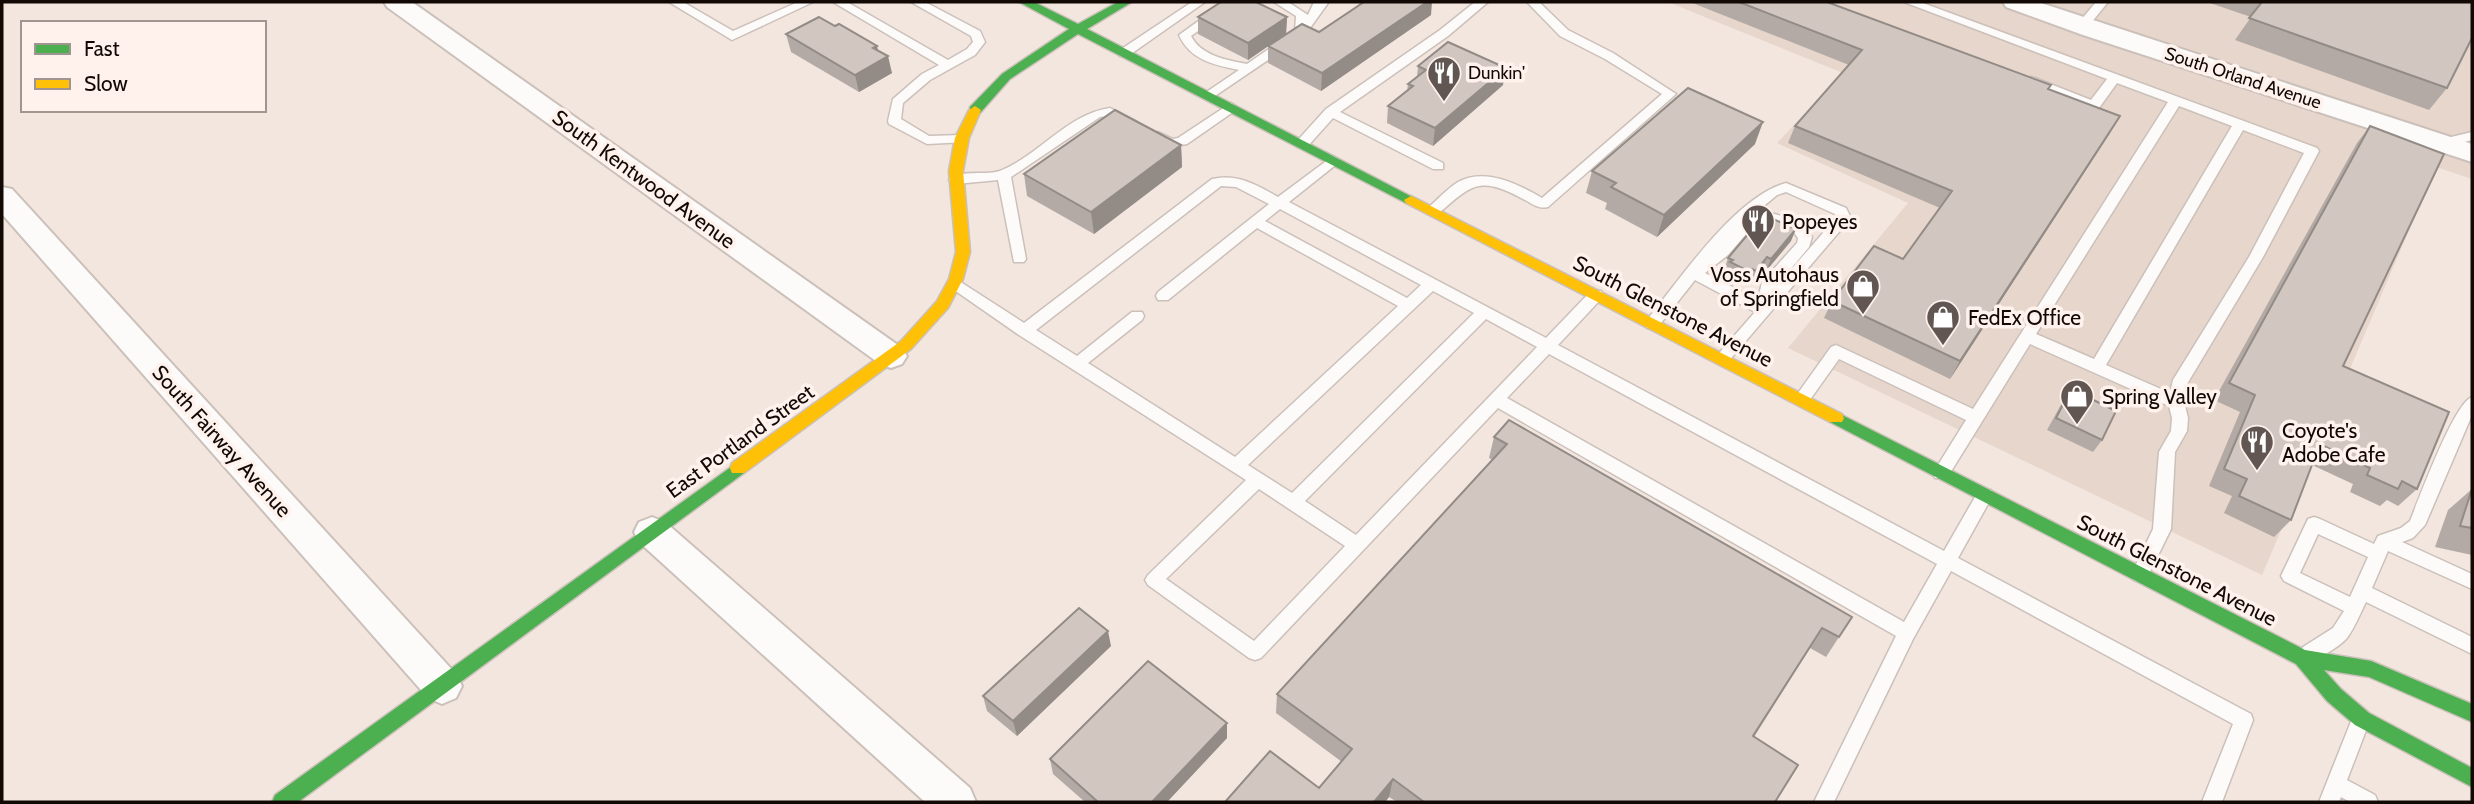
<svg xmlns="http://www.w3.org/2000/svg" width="2474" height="804" font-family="Cabin,sans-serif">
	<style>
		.commercial { fill: #e7d6cb }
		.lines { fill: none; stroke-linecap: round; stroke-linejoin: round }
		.lane-casing { stroke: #cbc0ba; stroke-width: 3 }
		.street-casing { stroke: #cbc0ba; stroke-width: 4 }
		.fast-casing { stroke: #cbc0ba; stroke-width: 3 }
		.slow-casing { stroke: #cbc0ba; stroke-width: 3 }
		.lane { fill: #fdfbfa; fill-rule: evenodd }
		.street { fill: #fdfbfa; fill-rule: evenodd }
		.fast { fill: #4caf50; fill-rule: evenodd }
		.slow { fill: #ffc107; fill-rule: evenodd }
		.wall { fill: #b4aaa5 }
		.shaded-wall { fill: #928b86 }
		.building { fill: #d1c6c0; stroke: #928b86; stroke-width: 2 }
		.labels { text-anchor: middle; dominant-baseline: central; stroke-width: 7; stroke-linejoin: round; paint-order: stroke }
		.far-poi-label { font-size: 18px; fill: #120905; stroke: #fff2ed; text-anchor: start }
		.far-street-label { font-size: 18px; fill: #120905; stroke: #fff2ed }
		.street-label { font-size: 21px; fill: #120905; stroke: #fff2ed }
		.poi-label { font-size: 21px; fill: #120905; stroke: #fff2ed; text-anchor: start }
	</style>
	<rect width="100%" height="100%" fill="#f3e6df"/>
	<path class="commercial" d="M1668,2H2472V179L2436,167L2262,575L1788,348L1908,203L1777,143L1843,73Z"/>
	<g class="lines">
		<g class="lane-casing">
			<path id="lane" d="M669,2H683L733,31L798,2H813L732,40Z
				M833,2H847L948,60L967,49L973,42L971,36L911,2H925L980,31L985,42L975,55L930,80L903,103L901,119L929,136L961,135L966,136V142L927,144L889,124L888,121L893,99L922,74L939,65Z
				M1192,2H1205L1128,56H1120V50Z
				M1225,2H1239L1191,36C1201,56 1227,60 1247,64L1295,31L1296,16L1274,2H1288L1308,15L1314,2L1328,3L1305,35L1209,100L1205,99V93L1239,70C1214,65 1190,60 1179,35Z
				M1475,2H1488L1448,36L1340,112L1443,163V169H1433L1333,118L1307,147H1297V141L1326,109L1440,30Z
				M1527,2H1539L1568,30L1613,53L1676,94L1548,207C1539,209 1534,205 1527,201C1481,176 1474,182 1438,214H1428L1426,211L1428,208C1438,199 1447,189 1458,182C1485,167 1518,184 1542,198L1662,94L1605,59L1560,36Z
				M1904,2H1920L2317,148L2319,151L2263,257L2187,384L2184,402L2188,418L2187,431L2175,452L2171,529L2146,580L2140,582L2134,580L2131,575L2153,529L2159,452L2171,431L2172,418L2169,406L2030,344L1947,478H1935L1933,473L1966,420L1839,359L1807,404L1801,406L1793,400L1831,347L1836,345L1973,409L2168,102L2117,83L2099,108H2089L2025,81L2031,77L2035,78L2091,100L2107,79ZM2179,106L2232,126L2094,359L2036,334ZM2243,130L2304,153L2249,257L2173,380L2170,393L2106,365Z
				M2096,2H2108L2086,29H2078L2076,26Z
				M1231,103L1237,107L1236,110L1187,144L1171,147L1151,136L1158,132L1173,139L1178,138Z
				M1110,108L1135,121L1129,125L1108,116L1100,117L1011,177L1026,259L1024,262H1014L998,180L956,184L949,180C962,168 986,177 1002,170C1040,154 1068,114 1110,108Z
				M2472,132V140L2444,147L2437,143L2439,140Z
				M1333,156L1340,160L1338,163L1289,202L1546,338L1591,291H1601L1603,295L1601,299L1558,345L1944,551L1979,490H1991L1993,495L1958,558L2251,714L2253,720L2222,802H2202L2233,724L1951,571L1913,639L1834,802H1814L1896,636L1498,408L1261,658L1255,660L1249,658L1148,585L1145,580L1148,575L1246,480L1019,335L947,285L954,280L959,281L1024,323L1212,179C1237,173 1257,185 1278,197ZM1221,186L1236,187L1269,204L1158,292L1156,296L1158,300H1168L1257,228L1398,306L1235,457L1088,363L1142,320L1144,316L1142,312H1132L1077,356L1036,330ZM1280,209L1421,285L1407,298L1265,221ZM1433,291L1474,313L1292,493L1248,465ZM1486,319L1537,347L1356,535L1305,501ZM1549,354L1937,564L1904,622L1507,398ZM1259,489L1345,546L1254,641L1166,579Z
				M1786,183L1846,208L1851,218L1727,363H1717L1714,359L1755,312L1695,280L1657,328H1647L1645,324L1647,320C1680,279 1735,197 1786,183ZM1786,192L1835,214L1837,217L1774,289L1809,247L1812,237L1800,221L1763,211L1753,215L1777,195ZM1764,221L1790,227L1798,238L1797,243L1762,282L1758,300L1705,273L1728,255L1755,224Z
				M2472,397V415L2425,525L2413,538L2402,542L2472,574V589L2388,551L2372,588L2472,637V654L2366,602C2360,614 2355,627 2347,638C2339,647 2315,663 2303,659L2300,653L2303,647L2333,628L2344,611L2284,581L2281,576L2308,519L2314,517L2320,519L2374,544L2378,536L2401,528L2410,521C2419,499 2454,403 2472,397ZM2318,534L2368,557L2350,597L2300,573Z
				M2361,711L2368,714L2370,720L2347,780L2375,795L2378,802H2350L2341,797L2339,802H2319L2354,714Z"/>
		</g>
		<g class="street-casing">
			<path id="street" d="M384,2H412L902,348L907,356L902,364L891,368L880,364L387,7Z
				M2003,2H2038L2472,144V162L2083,35L2006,7Z
				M2,187L12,189L456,674L462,686L456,698L442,704L428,698L2,214Z
				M652,517L665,522L970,788L976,802H925L639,542L634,532L639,522Z"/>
		</g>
		<g class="fast-casing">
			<path id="fast" d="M1019,2H1034L1078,24L1118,2H1132L1087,29L1418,200L1411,204L1406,203L1078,34L1010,79L980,113H970V107L1002,74L1069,29Z
				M1836,412L2305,650L2371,661L2472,704V722L2369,677L2324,670L2341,689L2369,713L2472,768V787L2355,725L2327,701L2296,664L1830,422L1828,418L1830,414Z
				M738,462L744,463L746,468L744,473L298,802H272L275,795Z"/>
		</g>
		<g class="slow-casing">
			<path id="slow" d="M975,106L981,110L969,138L963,171L970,252L963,279L948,308L911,349L744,473H732L730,468L732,463L901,341L937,301L949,279L956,252L949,171L955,138L969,110Z
				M1411,196L1842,414L1844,418L1842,422H1830L1406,203L1404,200Z"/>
		</g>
		<use href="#lane" class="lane"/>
		<use href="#street" class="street"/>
		<use href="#fast" class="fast"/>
		<use href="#slow" class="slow"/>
	</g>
	<path class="wall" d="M1690,2H1827L2048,89L2110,133L1950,379L1824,318L1832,301L1903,259L1940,208L1788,143L1795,126L1849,65Z
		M2207,2H2472L2447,88L2429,110L2235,40L2251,17Z
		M1431,15L1321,91L1268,63V46L1248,60L1198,34V17H1287L1286,34L1319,32Z
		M835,26L877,46L878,51L892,73L859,92L791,52L786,34Z
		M1418,66L1503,85L1433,146L1387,123L1388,106L1407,91L1408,84L1417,77Z
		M2370,126L2343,366L2417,489L2398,506L2387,500L2380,506L2350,492L2353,484L2312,465L2291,520L2274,537L2224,513L2232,496L2209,486L2240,412L2214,400L2357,143Z
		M1755,144L1657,237L1605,209L1607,203L1586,193L1592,171Z
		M1181,145L1182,167L1094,234L1027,196L1024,174Z
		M1791,241L1766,271L1762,269L1751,283L1748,281L1746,284L1726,274L1727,271L1724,270L1728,258Z
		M2071,389L2102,440L2093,452L2047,430L2063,401Z
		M1494,437L1852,617L1826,657L1810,648L1754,737L1775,802H1397L1389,797L1385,802H1225L1319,788L1342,762L1276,713L1277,694L1493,460L1489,458Z
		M2472,489V555L2435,547L2448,510Z
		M1111,646L1017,736L987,711L983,696Z
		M1227,738L1167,802H1085L1053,774L1050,759Z"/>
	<path class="shaded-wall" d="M1427,2H1432L1431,15L1321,91L1322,73Z
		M1287,17L1286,34L1248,60V43Z
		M877,46L880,60L888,56L892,73L859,92L855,75L873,48Z
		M1506,68L1503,85L1433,146L1435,128Z
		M2120,116L2110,133L1950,379L1960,361Z
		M1763,122L1755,144L1657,237L1664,215Z
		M1181,145L1182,167L1094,234L1091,212Z
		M1796,229L1791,241L1766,271L1771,259Z
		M1767,257L1762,269L1751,283L1756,271Z
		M1108,631L1111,646L1017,736L1013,721Z
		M1227,723V738L1167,802H1152Z
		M1393,779L1389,797L1385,802H1374Z"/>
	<path class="building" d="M1221,2H1256L1287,17L1248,43L1198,17Z
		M1364,2H1427L1322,73L1268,46L1302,24L1319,32Z
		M1739,2H1827L2051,85L2048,89L2120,116L1960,361L1832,301L1874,246L1903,259L1952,191L1795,126L1862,50Z
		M2262,2H2472V38L2447,88L2249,18Z
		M819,17L835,26L839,24L877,46L873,48L888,56L855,75L786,34Z
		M1448,42L1506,68L1435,128L1388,106L1413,86L1408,84L1426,70L1418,66Z
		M1688,88L1763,122L1664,215L1611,187L1616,183L1592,171Z
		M1115,110L1181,145L1091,212L1024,174Z
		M2370,126L2444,154L2343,366L2449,412L2417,489L2402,481L2398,489L2367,475L2370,468L2320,444L2291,520L2239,496L2247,479L2224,469L2255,395L2229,383Z
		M1764,215L1796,229L1771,259L1767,257L1756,271L1752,269L1750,272L1730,262L1733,260L1728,258Z
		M2071,389L2116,411L2102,440L2056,418Z
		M1509,420L1852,617L1839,637L1822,628L1753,736L1798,765L1775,802H1424L1393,779L1374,802H1225L1270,751L1319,788L1352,749L1277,694L1507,444L1494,437Z
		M2472,489V528L2460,526Z
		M1079,608L1108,631L1013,721L983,696Z
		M1148,661L1227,723L1152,802H1098L1050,759Z"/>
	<defs>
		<g id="restaurant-pin" transform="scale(1.75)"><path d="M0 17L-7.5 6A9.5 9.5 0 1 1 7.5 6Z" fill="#615651" stroke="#fff2ed"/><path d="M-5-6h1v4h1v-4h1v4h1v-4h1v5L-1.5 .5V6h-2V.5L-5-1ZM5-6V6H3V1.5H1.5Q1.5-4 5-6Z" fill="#fff"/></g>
		<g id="shop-pin" transform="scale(1.75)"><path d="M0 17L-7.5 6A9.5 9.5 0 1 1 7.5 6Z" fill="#615651" stroke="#fff2ed"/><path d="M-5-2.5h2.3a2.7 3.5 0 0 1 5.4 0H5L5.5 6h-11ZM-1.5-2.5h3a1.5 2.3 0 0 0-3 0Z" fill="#fff"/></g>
	</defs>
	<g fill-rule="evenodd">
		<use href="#restaurant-pin" x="1444" y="73"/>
		<use href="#restaurant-pin" x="1758" y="221"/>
		<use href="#shop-pin" x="1863" y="286"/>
		<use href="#shop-pin" x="1943" y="317"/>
		<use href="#shop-pin" x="2077" y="396"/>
		<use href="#restaurant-pin" x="2257" y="442"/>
	</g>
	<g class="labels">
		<g class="far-poi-label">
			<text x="1468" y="73">Dunkin'</text>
		</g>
		<g class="far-street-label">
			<text transform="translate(2243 78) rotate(18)">South Orland Avenue</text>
		</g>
		<g class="street-label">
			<text transform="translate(644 179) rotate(36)">South Kentwood Avenue</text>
			<text transform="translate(1673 311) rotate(27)">South Glenstone Avenue</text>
			<text transform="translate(222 441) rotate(48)">South Fairway Avenue</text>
			<text transform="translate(740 441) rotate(-36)">East Portland Street</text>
			<text transform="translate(2177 570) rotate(27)">South Glenstone Avenue</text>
		</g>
		<g class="poi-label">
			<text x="1782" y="221">Popeyes</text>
			<text x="1839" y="274" text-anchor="end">Voss Autohaus<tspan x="1839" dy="24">of Springfield</tspan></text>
			<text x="1968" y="317">FedEx Office</text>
			<text x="2102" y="396">Spring Valley</text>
			<text x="2282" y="430">Coyote's<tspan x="2282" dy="24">Adobe Cafe</tspan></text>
		</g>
	</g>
	<rect width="2474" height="804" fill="none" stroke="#120905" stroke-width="7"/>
	<rect x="21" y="21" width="245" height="91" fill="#fff2ed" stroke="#a09590" stroke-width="2"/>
	<rect x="35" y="44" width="35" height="10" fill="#4caf50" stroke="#a09590" stroke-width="2"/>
	<text x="84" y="56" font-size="21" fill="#120905">Fast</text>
	<rect x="35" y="79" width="35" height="10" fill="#ffc107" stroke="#a09590" stroke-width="2"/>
	<text x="84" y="91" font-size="21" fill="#120905">Slow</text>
</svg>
